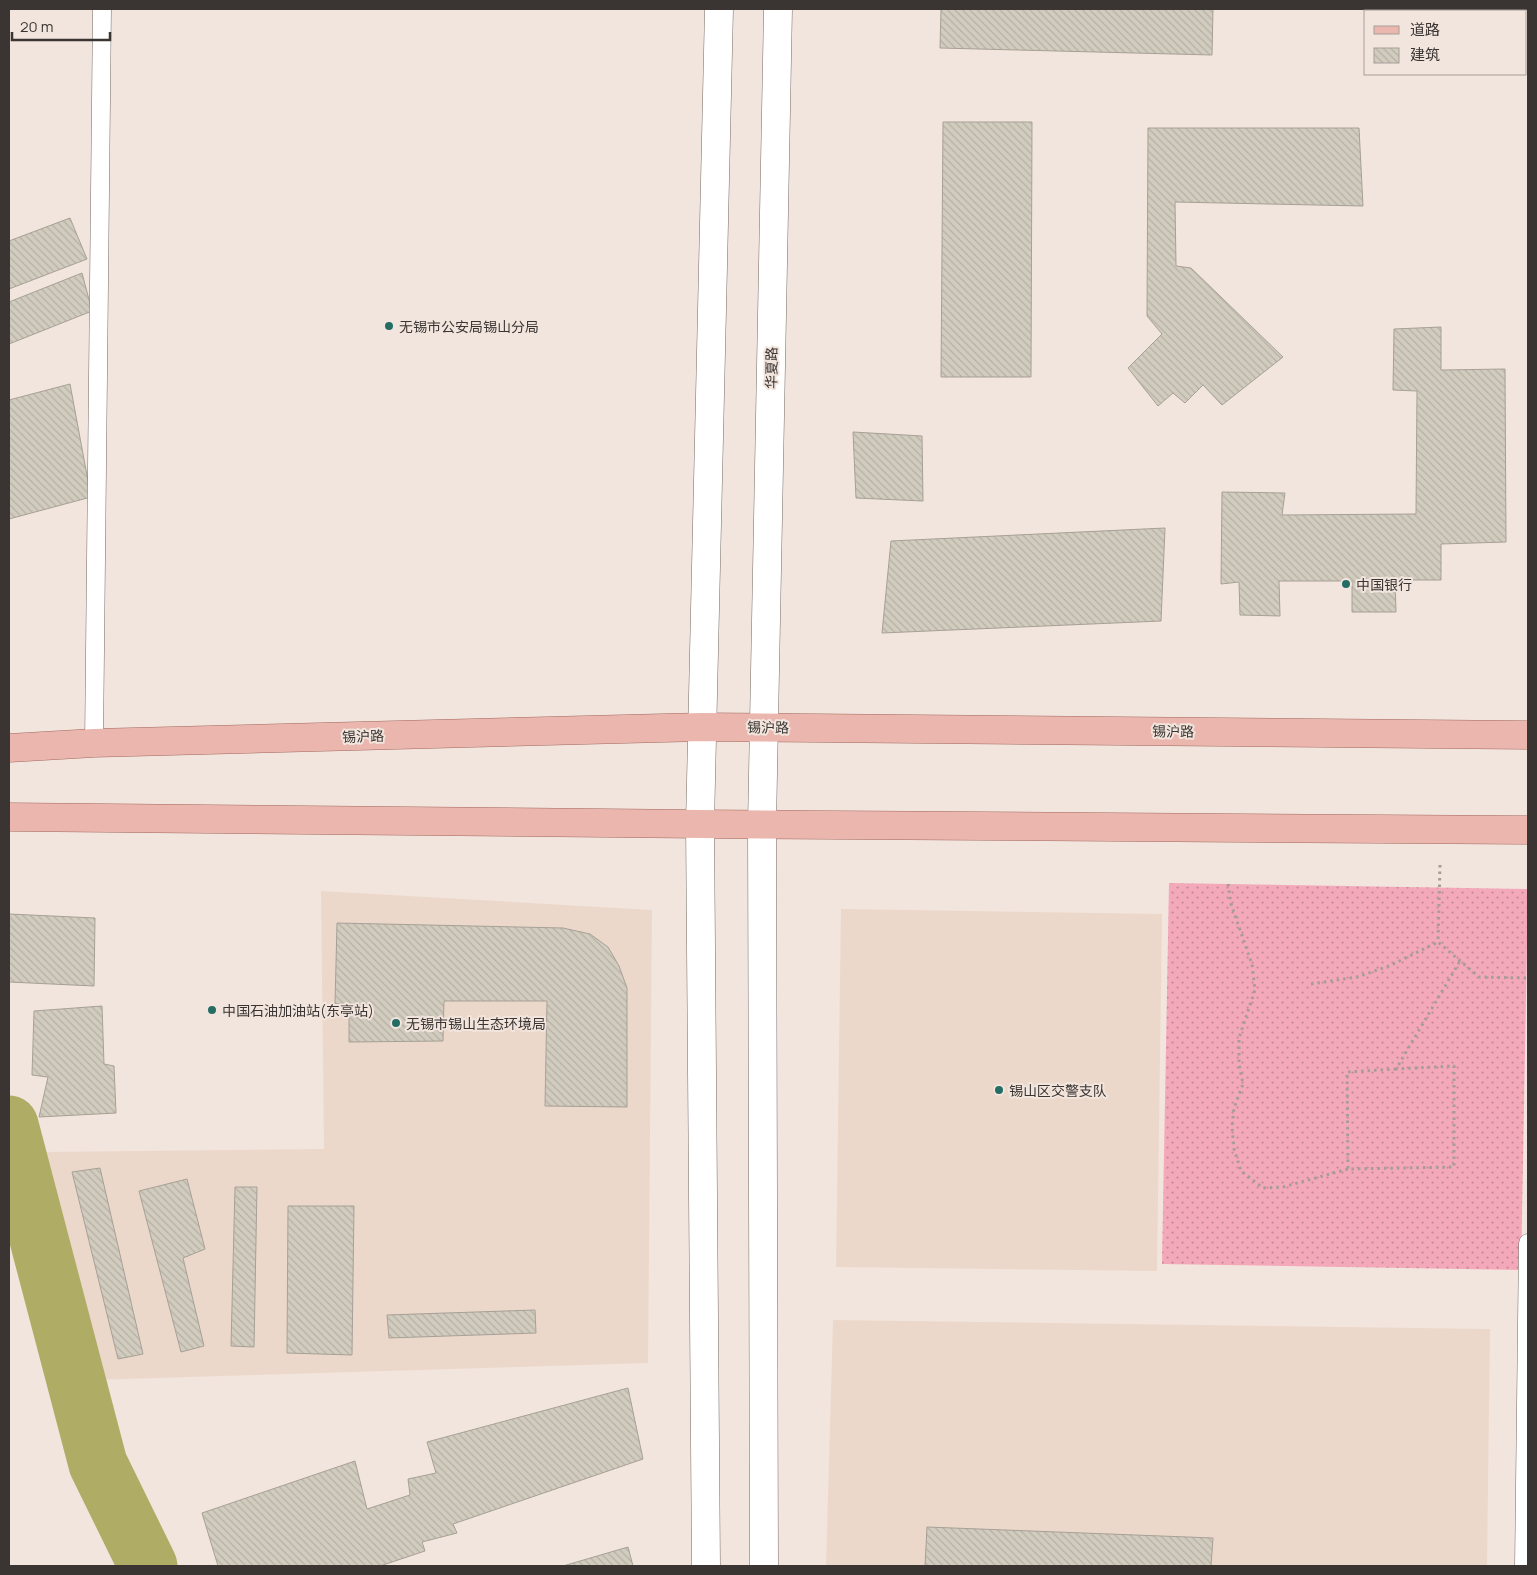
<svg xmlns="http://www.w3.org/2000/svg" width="1537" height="1575" font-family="Manrope,'Noto Sans SC',sans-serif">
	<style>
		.built { fill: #ecd8cb }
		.grass { fill: url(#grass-dots) }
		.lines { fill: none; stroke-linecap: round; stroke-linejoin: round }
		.river { stroke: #afad65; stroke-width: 59 }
		.building { fill: url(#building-back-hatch); stroke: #a7a095 }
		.service-casing { stroke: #776c65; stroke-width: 19 }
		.tertiary-casing { stroke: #776c65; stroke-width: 29 }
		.primary-casing { stroke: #a3695f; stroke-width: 29 }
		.path { stroke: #a69d97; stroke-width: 3; stroke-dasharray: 2.5 4; stroke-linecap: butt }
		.service { stroke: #fff; stroke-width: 18 }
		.tertiary { stroke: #fff; stroke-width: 28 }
		.primary { stroke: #eab6ad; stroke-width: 28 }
		.poi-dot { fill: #246d65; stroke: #f2e5dd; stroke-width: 2 }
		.labels { text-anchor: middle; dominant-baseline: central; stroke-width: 4; stroke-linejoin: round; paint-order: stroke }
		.poi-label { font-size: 14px; fill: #3a3532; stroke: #f2e5dd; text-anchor: start }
		.street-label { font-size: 14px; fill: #3a3532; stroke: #f2e5dd }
	</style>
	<defs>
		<pattern id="grass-dots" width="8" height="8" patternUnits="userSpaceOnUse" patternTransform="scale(1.25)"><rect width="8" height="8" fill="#f4a9ba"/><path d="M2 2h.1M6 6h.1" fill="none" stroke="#c78a98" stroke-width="1.8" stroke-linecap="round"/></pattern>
		<pattern id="building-back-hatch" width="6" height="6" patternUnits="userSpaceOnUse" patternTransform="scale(1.25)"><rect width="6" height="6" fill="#d2ccbf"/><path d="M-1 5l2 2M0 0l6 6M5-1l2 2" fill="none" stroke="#b5b0a5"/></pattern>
	</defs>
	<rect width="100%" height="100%" fill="#f2e5dd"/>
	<path class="built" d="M321,891L652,910L648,1363L91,1380L42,1152L324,1149Z
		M841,909L1162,914L1157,1271L836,1267Z
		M833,1320L1490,1329L1487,1566H826Z"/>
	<path class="grass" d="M1169,883L1528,889L1521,1270L1162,1264Z"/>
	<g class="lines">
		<path class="river" d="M9,1125L98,1464L148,1566"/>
	</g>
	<path class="building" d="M941,9H1213L1212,55L940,48Z
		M943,122H1032L1031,377H941Z
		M1148,128H1359L1363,206L1175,202L1176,266L1191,268L1283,357L1222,405L1203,385L1185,403L1173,393L1158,406L1128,368L1162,334L1147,316Z
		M70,218L87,259L9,289V241Z
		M82,273L92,311L9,344V302Z
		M1441,327V370L1505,369L1506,542L1441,544V580H1395L1396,612H1352V581H1279L1280,616L1240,615L1239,582L1221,584L1222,492L1285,493L1282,515L1416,514L1417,391L1393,390L1394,329Z
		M70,384L91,497L9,519V400Z
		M853,432L922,436L923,501L856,498Z
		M1165,528L1161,621L882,633L891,541Z
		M9,914L95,918L94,986L9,982Z
		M337,923L563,928L590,934L608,947L619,966L627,988V1107L545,1106L547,1001H444L443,1041L349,1042V1004H335Z
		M102,1006L104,1064L114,1066L116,1113L39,1117L48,1077L32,1075L34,1011Z
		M100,1168L143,1354L118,1359L72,1172Z
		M187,1179L205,1249L183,1258L204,1346L181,1352L139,1191Z
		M235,1187H257L254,1347L231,1346Z
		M288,1206H354L352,1355L287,1353Z
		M535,1310L536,1333L389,1338L387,1315Z
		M628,1388L643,1459L453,1524L457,1533L422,1542L425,1551L380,1566H218L202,1513L355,1461L367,1509L410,1495L408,1479L436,1473L427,1442Z
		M927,1527L1213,1538L1211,1566H925Z
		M628,1547L633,1566H563Z"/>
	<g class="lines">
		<g class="service-casing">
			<path id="service" d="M94,743L102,9
				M1524,1566L1528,1243"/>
		</g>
		<g class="tertiary-casing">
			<path id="tertiary" d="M706,1566L700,824L719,9
				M764,1566L762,825L778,9"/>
		</g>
		<g class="primary-casing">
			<path id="primary" d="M9,748L94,743L702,727L1528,735
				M9,817L700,824L1528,830"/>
		</g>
		<path class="path" d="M1440,865L1438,942L1479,977L1526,978
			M1228,884L1231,904L1252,964L1255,990L1239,1038V1064L1243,1084L1234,1108L1232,1127L1234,1149L1241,1171L1263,1188L1283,1187L1348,1169
			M1311,984L1357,977L1389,966L1438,942
			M1396,1069L1347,1072L1348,1169L1454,1167V1066L1396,1069L1460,961"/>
		<use href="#service" class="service"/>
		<use href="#tertiary" class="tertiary"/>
		<use href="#primary" class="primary"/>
	</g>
	<g class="poi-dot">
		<circle cx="389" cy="326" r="5"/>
		<circle cx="1346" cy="584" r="5"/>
		<circle cx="212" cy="1010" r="5"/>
		<circle cx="396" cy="1023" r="5"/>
		<circle cx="999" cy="1090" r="5"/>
	</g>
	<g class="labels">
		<g class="poi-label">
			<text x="399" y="326">无锡市公安局锡山分局</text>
			<text x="1356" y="584">中国银行</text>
			<text x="222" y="1010">中国石油加油站(东亭站)</text>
			<text x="406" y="1023">无锡市锡山生态环境局</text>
			<text x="1009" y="1090">锡山区交警支队</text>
		</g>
		<g class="street-label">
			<text transform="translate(771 368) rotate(-89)">华夏路</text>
			<text transform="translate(768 727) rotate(1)">锡沪路</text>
			<text transform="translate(1173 731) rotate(1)">锡沪路</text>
			<text transform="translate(363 736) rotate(-2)">锡沪路</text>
		</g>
	</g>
	<rect width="1537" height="1575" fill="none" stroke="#3a3532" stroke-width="20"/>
	<rect x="1364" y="10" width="162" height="65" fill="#f2e5dd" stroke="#a89f99"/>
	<rect x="1374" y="26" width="25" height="8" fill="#eab6ad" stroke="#a89f99"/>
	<text x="1410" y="35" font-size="15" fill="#3a3532">道路</text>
	<rect x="1374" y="48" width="25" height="15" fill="url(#building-back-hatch)" stroke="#a89f99"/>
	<text x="1410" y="60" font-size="15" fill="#3a3532">建筑</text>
	<path d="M12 32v8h98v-8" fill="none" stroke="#3a3532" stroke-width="2.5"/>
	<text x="20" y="32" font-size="15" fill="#3a3532" stroke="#f2e5dd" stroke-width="4" paint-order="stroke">20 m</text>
</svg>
